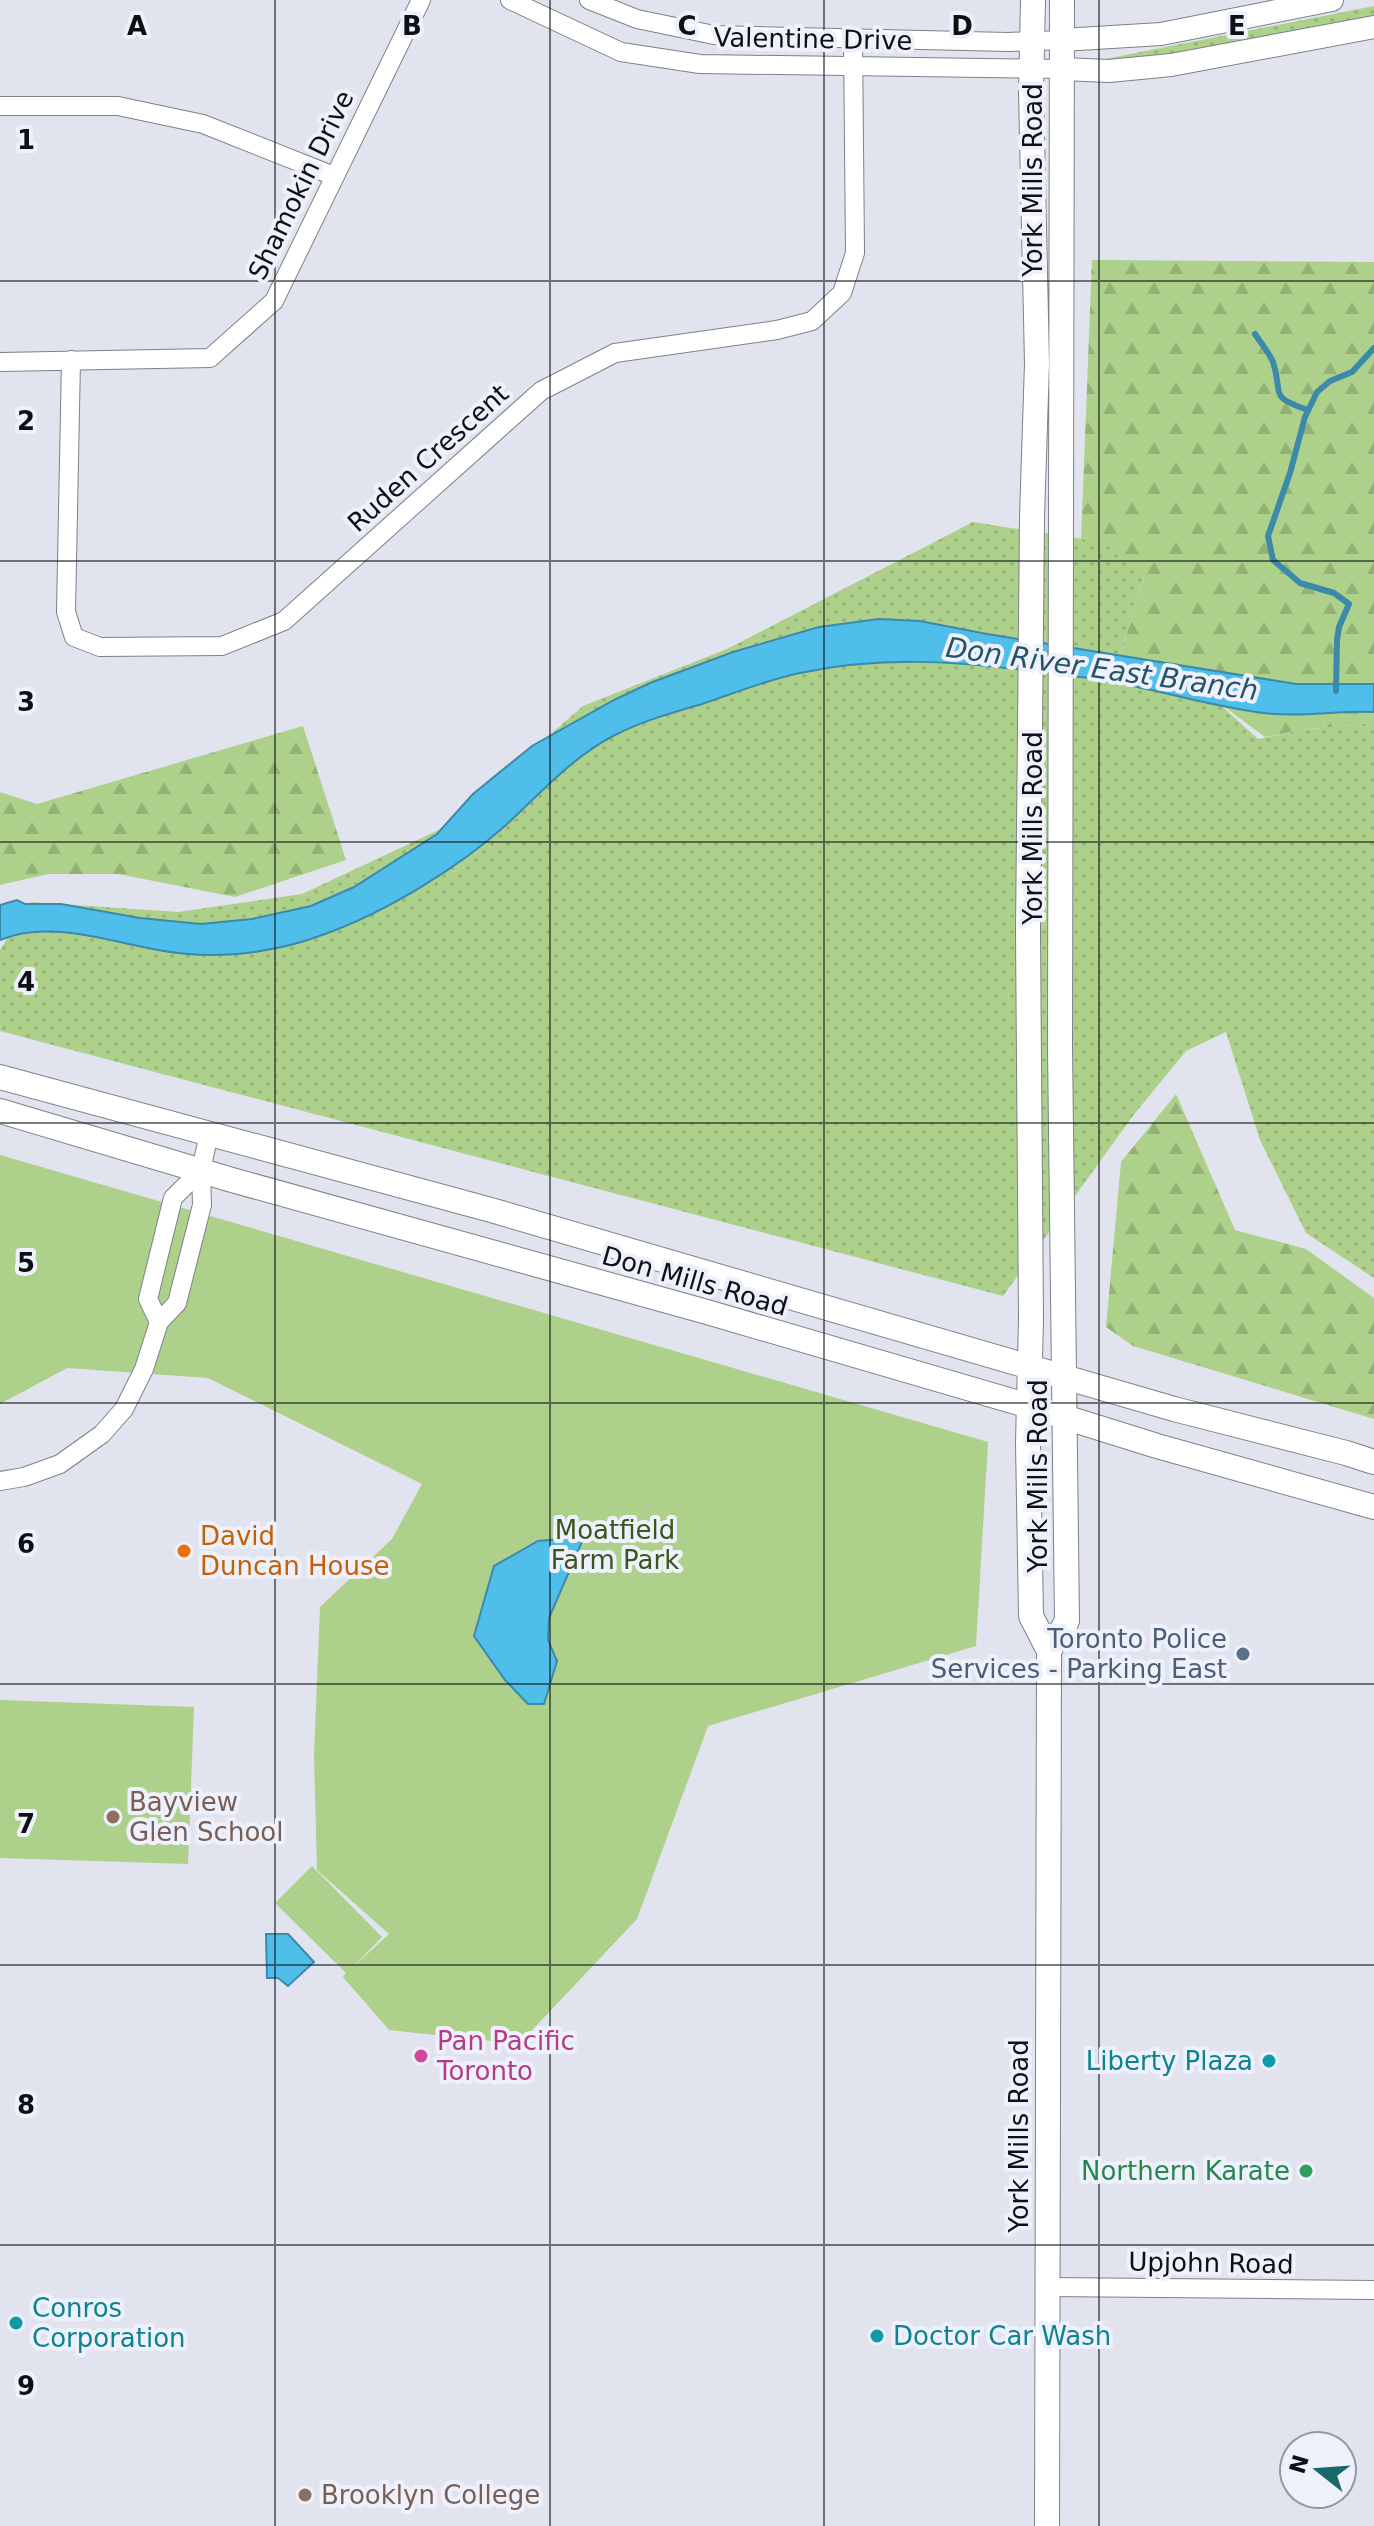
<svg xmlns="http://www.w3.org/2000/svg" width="1374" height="2526" font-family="'DejaVu Sans',sans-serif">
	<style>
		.grass { fill: url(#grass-dots) }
		.forest { fill: url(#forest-firs) }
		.park { fill: #add08a }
		.water { fill: #50beea; stroke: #3c8aaa; stroke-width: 2 }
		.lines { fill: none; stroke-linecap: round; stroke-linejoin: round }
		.stream { stroke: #3c8aaa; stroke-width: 6 }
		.minor-casing { stroke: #7e818a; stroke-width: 20 }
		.tertiary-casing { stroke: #7e818a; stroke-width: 24 }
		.secondary-casing { stroke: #7e818a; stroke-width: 26 }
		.minor { stroke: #fff; stroke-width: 18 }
		.tertiary { stroke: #fff; stroke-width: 22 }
		.secondary { stroke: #fff; stroke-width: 24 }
		.grid { fill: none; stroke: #0f1014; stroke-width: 2; stroke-opacity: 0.55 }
		.food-dot { fill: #e8710a; stroke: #eef1fc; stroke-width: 3 }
		.service-dot { fill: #5c6f8a; stroke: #eef1fc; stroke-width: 3 }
		.education-dot { fill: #8d6e63; stroke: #eef1fc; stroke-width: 3 }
		.hotel-dot { fill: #d1479c; stroke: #eef1fc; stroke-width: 3 }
		.culture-dot { fill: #0f9aa8; stroke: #eef1fc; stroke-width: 3 }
		.leisure-dot { fill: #2e9e5b; stroke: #eef1fc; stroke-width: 3 }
		.labels { text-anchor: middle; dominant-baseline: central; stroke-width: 8; stroke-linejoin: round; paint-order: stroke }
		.street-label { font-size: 26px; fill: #0f1014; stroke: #eef1fc }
		.park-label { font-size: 26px; fill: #3b551c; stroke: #eef1fc }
		.food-label { font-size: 26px; fill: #c56008; stroke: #eef1fc; text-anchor: start }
		.service-label { font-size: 26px; fill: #4e5e75; stroke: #eef1fc; text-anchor: end }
		.education-label { font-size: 26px; fill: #785e54; stroke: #eef1fc; text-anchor: start }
		.hotel-label { font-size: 26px; fill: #b23c85; stroke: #eef1fc; text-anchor: start }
		.culture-label { font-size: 26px; fill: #0d838f; stroke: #eef1fc; text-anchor: start }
		.leisure-label { font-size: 26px; fill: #27864d; stroke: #eef1fc; text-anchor: end }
		.water-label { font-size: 28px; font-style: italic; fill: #255366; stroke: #eef1fc }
		.grid-label { font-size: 26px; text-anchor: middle; font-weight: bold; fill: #0f1014; stroke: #eef1fc; stroke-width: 8; stroke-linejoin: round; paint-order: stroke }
	</style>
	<defs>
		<pattern id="grass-dots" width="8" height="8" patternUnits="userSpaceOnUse" patternTransform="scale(2)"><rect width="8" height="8" fill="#add08a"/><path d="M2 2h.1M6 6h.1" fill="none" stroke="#94b276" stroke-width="1.8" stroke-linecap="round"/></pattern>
		<pattern id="forest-firs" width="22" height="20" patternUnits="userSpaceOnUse" patternTransform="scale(2)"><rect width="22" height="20" fill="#add08a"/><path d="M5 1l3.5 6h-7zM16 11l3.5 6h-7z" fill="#94b276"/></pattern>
	</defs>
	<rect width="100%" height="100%" fill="#e1e4ee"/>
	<path class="grass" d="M1374,6V17L1127,64L1100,60Z
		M973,522L1103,542L1144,577L1113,679L1214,699L1258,739L1301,730L1374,723V1278L1306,1233L1260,1140L1226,1032L1186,1051L1132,1117L1003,1296L0,1031V950L31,902L178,912L302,894L443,828L583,706L727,649Z"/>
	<path class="forest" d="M1092,260L1374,262V723L1301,730L1265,737L1214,699L1113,680L1144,577L1103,542L1081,539Z
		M303,726L346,860L235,897L118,874H48L0,885V792L37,804Z
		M1176,1094L1235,1230L1306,1249L1374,1298V1419L1133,1346L1106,1327L1121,1162Z"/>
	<path class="park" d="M0,1155L988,1442L976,1646L708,1726L637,1919L519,2044L389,2030L343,1977L346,1973L275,1903L312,1866L382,1937L353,1967L389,1934L317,1870L314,1755L320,1607L392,1539L422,1484L208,1378L67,1368L0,1404Z
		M0,1700L194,1707L188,1864L0,1858Z"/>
	<path class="water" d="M879,619L920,621L987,634L1296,684H1374V712C1338,710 1300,718 1264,713C1213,707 1163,691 1113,682C1087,677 1060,675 1033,671C950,661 883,656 800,673C766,680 735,693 702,704C671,713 642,721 613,736C571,758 540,794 506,825C458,868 386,912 325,934C283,950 233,958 188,954C128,950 58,916 0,940V905L17,900L25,904H61L140,918L201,924L252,919L311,906L354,887L437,834L473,794L532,746L614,700L650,683L733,652L819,627Z
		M584,1537L549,1618L548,1640L557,1661L544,1704H528L505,1680L474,1636L494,1566L538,1541Z
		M288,1934L314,1962L288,1986L278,1978H267L266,1934Z"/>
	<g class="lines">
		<path class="stream" d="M1255,334C1261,343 1269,353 1273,362C1284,395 1267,396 1308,410
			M1336,691L1337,640L1339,627L1349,604L1334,593L1300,583L1273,560L1268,536L1290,473L1305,417L1317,392L1330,381L1352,372L1374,348"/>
		<g class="minor-casing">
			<path id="minor" d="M510,0L621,52L700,64L1062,69
				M589,0L637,19L714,35L1008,42L1062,40
				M0,106H118L203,124L334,176
				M71,360L66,612L74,637L100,647L222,646L284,621L541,391L615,353L777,330L812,321L842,293L855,253L853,37
				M0,362L210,358L274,301L421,0
				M159,1322L148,1299L173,1198L201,1170
				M0,1481L24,1477L60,1464L102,1434L124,1409L144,1369L159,1322L177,1303L202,1205L201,1170L209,1134
				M1047,2287L1374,2290"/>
		</g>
		<g class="tertiary-casing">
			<path id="tertiary" d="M1062,40L1161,34L1332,0
				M1062,69L1109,71L1171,65L1374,27"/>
		</g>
		<g class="secondary-casing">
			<path id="secondary" d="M1033,0L1031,92L1037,363L1032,518L1028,933L1031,1319L1028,1443L1031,1616L1049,1651L1047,2526
				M0,1077L491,1210L1174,1409L1346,1453L1374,1462
				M0,1111L232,1180L707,1312L1029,1406L1157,1446L1374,1507
				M1049,1651L1067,1621L1060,1048L1062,0"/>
		</g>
		<use href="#minor" class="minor"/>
		<use href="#tertiary" class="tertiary"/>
		<use href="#secondary" class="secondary"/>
	</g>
	<path class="grid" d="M275,0V2526M550,0V2526M824,0V2526M1099,0V2526M0,281H1374M0,561H1374M0,842H1374M0,1123H1374M0,1403H1374M0,1684H1374M0,1965H1374M0,2245H1374"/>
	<circle class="food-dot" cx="184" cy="1551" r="8"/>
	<circle class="service-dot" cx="1243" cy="1654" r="8"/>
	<g class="education-dot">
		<circle cx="113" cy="1817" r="8"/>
		<circle cx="305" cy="2495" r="8"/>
	</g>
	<circle class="hotel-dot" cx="421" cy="2056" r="8"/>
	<g class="culture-dot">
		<circle cx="1269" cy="2061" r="8"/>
		<circle cx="16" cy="2323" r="8"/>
		<circle cx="877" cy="2336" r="8"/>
	</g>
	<circle class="leisure-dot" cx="1306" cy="2171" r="8"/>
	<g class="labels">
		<g class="street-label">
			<text transform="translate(813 39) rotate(1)">Valentine Drive</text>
			<text transform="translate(1033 180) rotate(-90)">York Mills Road</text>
			<text transform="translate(301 185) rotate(-64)">Shamokin Drive</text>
			<text transform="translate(428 458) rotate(-42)">Ruden Crescent</text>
			<text transform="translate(1033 828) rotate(-90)">York Mills Road</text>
			<text transform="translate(695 1281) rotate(16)">Don Mills Road</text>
			<text transform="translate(1038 1476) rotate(-90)">York Mills Road</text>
			<text transform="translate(1019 2136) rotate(-90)">York Mills Road</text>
			<text transform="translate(1211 2263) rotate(1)">Upjohn Road</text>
		</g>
		<g class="park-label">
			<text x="615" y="1530">Moatfield<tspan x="615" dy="30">Farm Park</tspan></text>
		</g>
		<g class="food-label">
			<text x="200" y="1536">David<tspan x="200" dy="30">Duncan House</tspan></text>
		</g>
		<g class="service-label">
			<text x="1227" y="1639">Toronto Police<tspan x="1227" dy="30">Services - Parking East</tspan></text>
		</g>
		<g class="education-label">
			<text x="129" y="1802">Bayview<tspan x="129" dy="30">Glen School</tspan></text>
			<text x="321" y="2495">Brooklyn College</text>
		</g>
		<g class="hotel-label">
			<text x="437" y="2041">Pan Pacific<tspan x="437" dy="30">Toronto</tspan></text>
		</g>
		<g class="culture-label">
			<text x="1253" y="2061" text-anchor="end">Liberty Plaza</text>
			<text x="32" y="2308">Conros<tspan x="32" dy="30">Corporation</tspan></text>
			<text x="893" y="2336">Doctor Car Wash</text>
		</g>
		<g class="leisure-label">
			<text x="1290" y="2171">Northern Karate</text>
		</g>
		<g class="water-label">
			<text transform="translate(1102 669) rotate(8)">Don River East Branch</text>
		</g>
	</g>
	<g class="grid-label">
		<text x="137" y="35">A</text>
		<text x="412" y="35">B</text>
		<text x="687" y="35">C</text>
		<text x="962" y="35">D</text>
		<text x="1237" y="35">E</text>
		<text x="26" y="149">1</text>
		<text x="26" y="430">2</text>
		<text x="26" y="711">3</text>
		<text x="26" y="991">4</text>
		<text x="26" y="1272">5</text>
		<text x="26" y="1553">6</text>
		<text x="26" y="1833">7</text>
		<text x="26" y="2114">8</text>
		<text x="26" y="2395">9</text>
	</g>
	<g transform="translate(1318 2470) rotate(287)"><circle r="38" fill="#eef1fc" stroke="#95979f" stroke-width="2"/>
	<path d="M0-6L14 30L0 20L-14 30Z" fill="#1a6869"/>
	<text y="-12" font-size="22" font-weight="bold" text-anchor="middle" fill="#0f1014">N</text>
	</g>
</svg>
